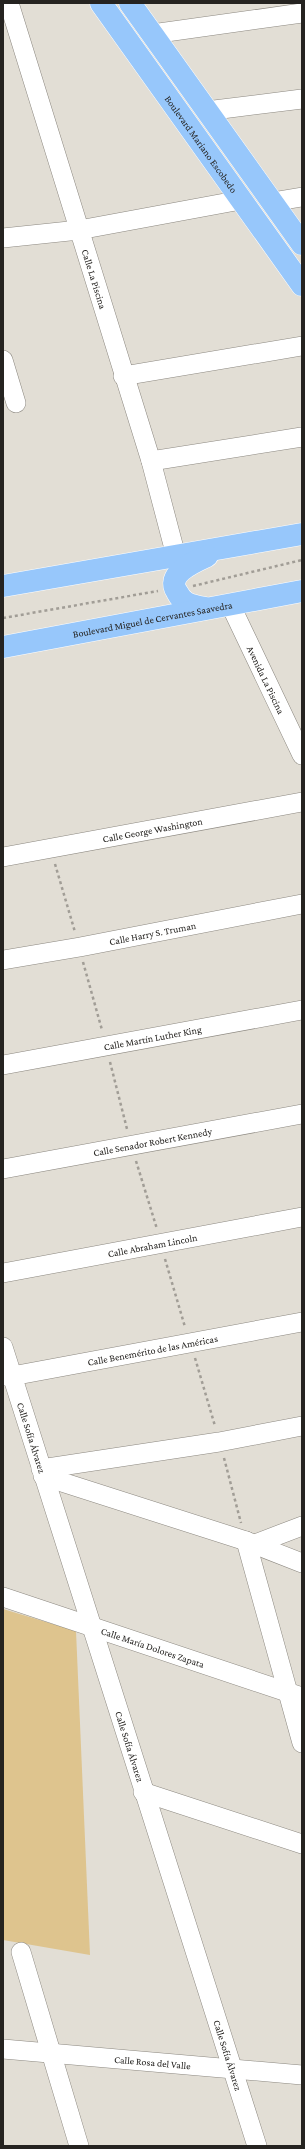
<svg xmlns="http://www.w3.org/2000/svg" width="305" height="2149" font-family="'Crimson Pro',serif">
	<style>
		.green { fill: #dec48e }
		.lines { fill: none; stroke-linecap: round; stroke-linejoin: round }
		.minor-casing { stroke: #8c8880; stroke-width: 20 }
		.major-casing { stroke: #fff; stroke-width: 23 }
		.path { stroke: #a19d96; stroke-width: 2.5; stroke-dasharray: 3 3; stroke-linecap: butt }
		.minor { stroke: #fff; stroke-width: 19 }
		.major { stroke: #97c7fb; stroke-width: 22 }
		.labels { text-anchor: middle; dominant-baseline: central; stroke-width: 3; stroke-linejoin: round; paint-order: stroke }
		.street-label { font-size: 10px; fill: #252320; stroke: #f0ebe2 }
	</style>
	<rect width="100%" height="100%" fill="#e2ded5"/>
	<path class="green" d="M3,1609L76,1631L90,1955L3,1940Z"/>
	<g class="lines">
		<g class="minor-casing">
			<g id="minor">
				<path id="s1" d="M9,3L151,461L176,556"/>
				<path d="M152,34L302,13"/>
				<path d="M206,111L302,99"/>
				<path d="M272,202L302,197"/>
				<path d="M3,238L79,230L241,200"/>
				<path d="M3,360L16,403"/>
				<path d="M123,376L302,346"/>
				<path d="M151,461L302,437"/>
				<path id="s2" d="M230,604L302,755"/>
				<path id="s3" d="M3,857L302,802"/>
				<path id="s4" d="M3,960L80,947L302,904"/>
				<path id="s5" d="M3,1065L302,1010"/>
				<path id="s6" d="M3,1169L302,1114"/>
				<path id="s7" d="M3,1273L302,1217"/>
				<path id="s8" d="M3,1347L257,2146"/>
				<path id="s9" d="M3,1376H12L302,1322"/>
				<path d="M41,1469L219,1442L302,1426"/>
				<path d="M43,1476L246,1541L302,1563"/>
				<path d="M246,1541L302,1743"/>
				<path d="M255,1544L302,1526"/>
				<path id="s10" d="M3,1597L302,1697"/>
				<path d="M143,1792L302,1844"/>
				<path d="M21,1952L79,2146"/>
				<path id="s11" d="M3,2049L302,2075"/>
			</g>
		</g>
		<g class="major-casing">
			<g id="major">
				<path id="s12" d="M101,3L302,285"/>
				<path d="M130,3L302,244"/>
				<path d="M3,586L302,534"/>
				<path d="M205,608C200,607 193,606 187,603C183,601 179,596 177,592C165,574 194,562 207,556"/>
				<path id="s13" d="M3,647L302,591"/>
			</g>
		</g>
		<path class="path" d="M193,586L302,560
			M3,618L158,591
			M55,864L75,932
			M83,962L102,1030
			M110,1062L127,1129
			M136,1161L157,1229
			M165,1259L185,1327
			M195,1358L215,1426
			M224,1458L241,1523"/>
		<use href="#minor" class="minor"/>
		<use href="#major" class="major"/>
	</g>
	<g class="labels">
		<g class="street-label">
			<text stroke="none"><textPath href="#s12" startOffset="173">Boulevard Mariano Escobedo</textPath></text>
			<text stroke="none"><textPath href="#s1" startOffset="289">Calle La Piscina</textPath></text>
			<text stroke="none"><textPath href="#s13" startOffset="152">Boulevard Miguel de Cervantes Saavedra</textPath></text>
			<text stroke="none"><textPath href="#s2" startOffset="84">Avenida La Piscina</textPath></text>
			<text stroke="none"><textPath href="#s3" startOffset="152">Calle George Washington</textPath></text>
			<text stroke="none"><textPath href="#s4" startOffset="152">Calle Harry S. Truman</textPath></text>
			<text stroke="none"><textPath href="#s5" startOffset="152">Calle Martín Luther King</textPath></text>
			<text stroke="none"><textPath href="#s6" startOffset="152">Calle Senador Robert Kennedy</textPath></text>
			<text stroke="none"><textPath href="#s7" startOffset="152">Calle Abraham Lincoln</textPath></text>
			<text stroke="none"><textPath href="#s9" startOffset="152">Calle Benemérito de las Américas</textPath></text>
			<text stroke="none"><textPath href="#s8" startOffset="95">Calle Sofía Álvarez</textPath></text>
			<text stroke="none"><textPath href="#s10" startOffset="158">Calle María Dolores Zapata</textPath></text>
			<text stroke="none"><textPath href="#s8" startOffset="419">Calle Sofía Álvarez</textPath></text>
			<text stroke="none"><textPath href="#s8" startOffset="743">Calle Sofía Álvarez</textPath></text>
			<text stroke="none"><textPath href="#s11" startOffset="150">Calle Rosa del Valle</textPath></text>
		</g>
	</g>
	<rect width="305" height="2149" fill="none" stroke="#252320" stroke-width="8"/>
</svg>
